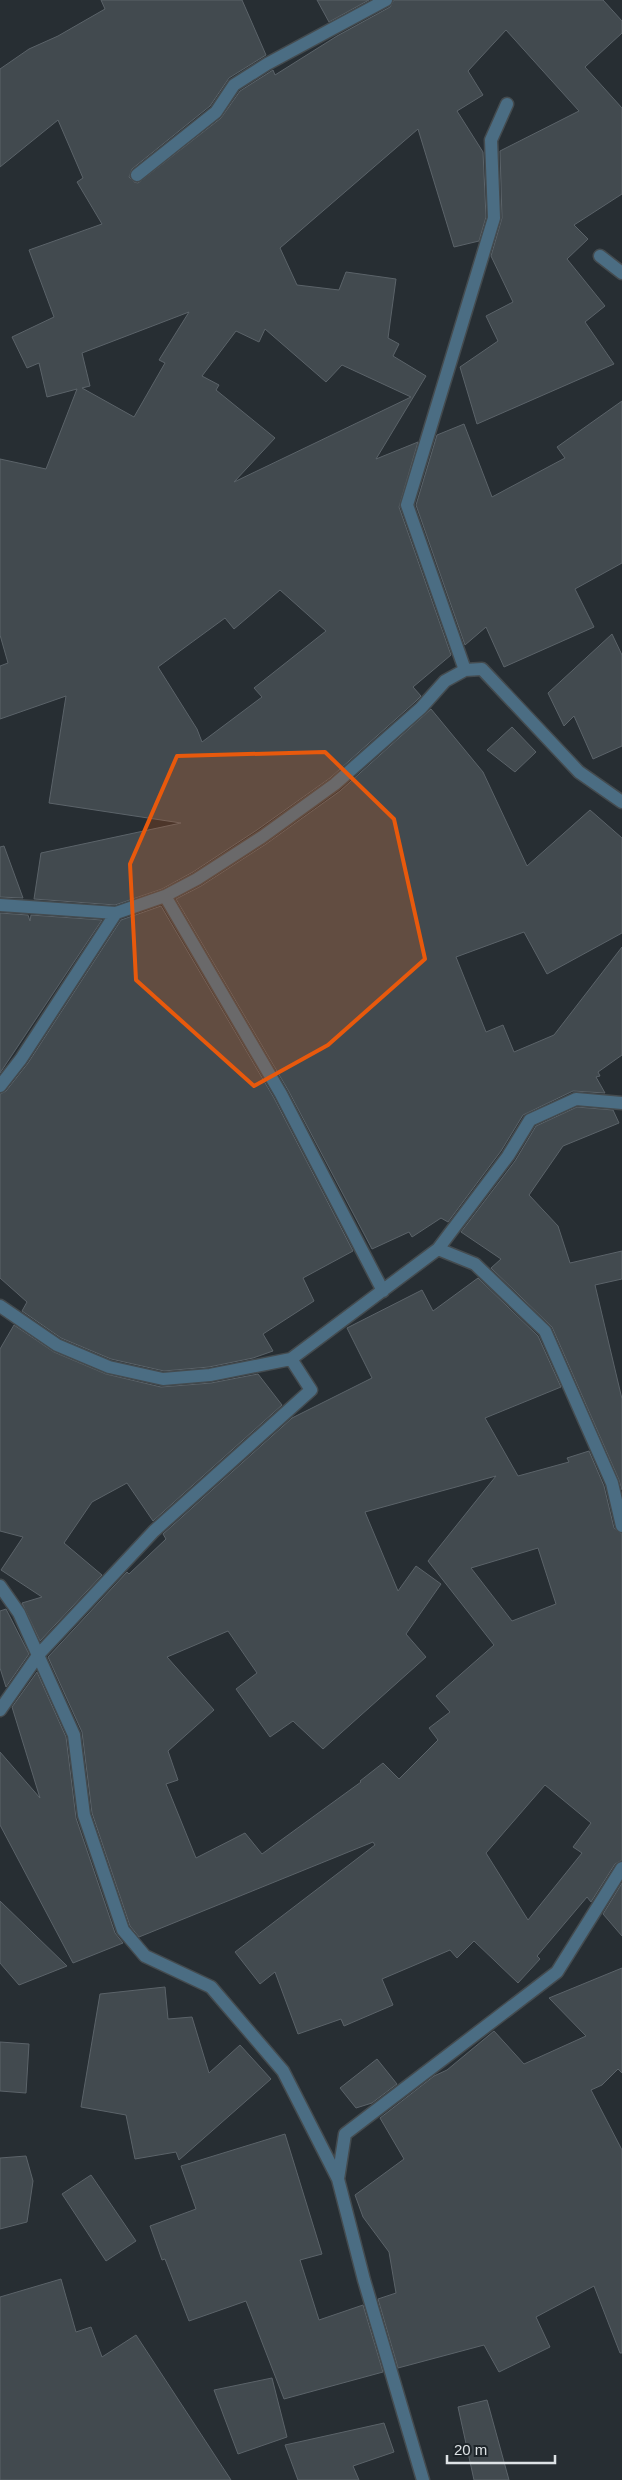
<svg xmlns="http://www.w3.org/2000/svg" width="622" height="2480" font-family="Helvetica,sans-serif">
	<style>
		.building { fill: #424a4f; stroke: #5b6369; fill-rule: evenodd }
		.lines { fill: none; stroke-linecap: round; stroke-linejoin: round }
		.minor-casing { stroke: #444b4f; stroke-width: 15 }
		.minor { stroke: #4b6d83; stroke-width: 12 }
		.marked { fill: #e8590c; fill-opacity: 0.2; stroke: #e8590c; stroke-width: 4; stroke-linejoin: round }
	</style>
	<rect width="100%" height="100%" fill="#272e33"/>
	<path class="building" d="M101,0H242L266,55L229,78L210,106L132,169L129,177L134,182L138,183L221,118L240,91L273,70L275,75L337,36L390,7L394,0H603L622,21V33L585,67L622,108V194L574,225L588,239L567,259L605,306L585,322L614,364L477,424L460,367L498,341L486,316L513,302L491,256L502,218L500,151L579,111L506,30L468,71L483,95L457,111L483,152L486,217L479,241L454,247L418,129L280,248L297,285L339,290L346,272L396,279L388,338L399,344L393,356L426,376L376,459L418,442L399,507L451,655L413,687L421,696L415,702L330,778L257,830L193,872L162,889L115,905L34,899L41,853L181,823L49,803L66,696L0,719V666L8,663L0,635V459L46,469L77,389L47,397L39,363L27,368L12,337L54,317L29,250L102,224L77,182L83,178L58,120L0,167V69L29,49L58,36L105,9ZM189,312L159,360L165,363L134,417L82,388L90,386L82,353ZM265,329L326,382L342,365L411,397L234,482L275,438L216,390L219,385L202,376L236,331L259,342ZM280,590L326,631L254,688L262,697L202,742L197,729L158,667L225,618L234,629Z
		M317,0H369L329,22Z
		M622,401V563L575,589L594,627L504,667L486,627L465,645L416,505L437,435L464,424L492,497L565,458L557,447Z
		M612,634L622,655V746L593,759L574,716L564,726L548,693Z
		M431,709L483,772L527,866L590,810L622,838V933L547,974L524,932L456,957L486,1032L503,1025L514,1052L554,1035L622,947V1055L598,1072L600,1076L596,1077L605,1093L573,1091L523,1115L501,1151L448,1222L441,1218L412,1237L409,1232L372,1249L288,1090L176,899L201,886L266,844L340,791Z
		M512,727L536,752L515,772L487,750Z
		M4,846L23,898L0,897V847Z
		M161,906L274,1098L353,1251L303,1278L314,1301L263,1334L273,1351L253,1358L209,1367L164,1371L111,1359L61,1338L22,1311L27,1302L0,1278V1094L6,1091L28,1063L121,920Z
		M0,913L28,915L30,921L31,915L102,920L0,1073Z
		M577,1107L613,1110L619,1123L563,1146L529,1195L558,1226L570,1263L622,1251V1279L595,1285L622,1399V1490L619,1480L552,1327L491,1268L501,1259L461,1232L515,1161L536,1126Z
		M478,1278L538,1336L561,1387L485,1418L518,1476L569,1462L567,1458L589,1451L604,1486L614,1528L622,1534V1860L615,1864L591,1902L587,1897L537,1956L540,1959L518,1983L474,1941L457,1958L450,1950L382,1979L393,2005L344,2026L341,2019L298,2034L275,1972L260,1984L235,1952L375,1845L373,1842L139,1937L130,1926L92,1813L82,1732L48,1657L127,1572L129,1574L166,1539L163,1534L292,1418L372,1378L347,1328L422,1290L433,1311ZM496,1476L428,1561L494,1645L436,1696L450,1712L429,1728L438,1740L399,1779L383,1763L360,1781L361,1782L262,1854L245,1833L196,1858L166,1784L178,1780L168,1751L214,1710L167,1657L228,1631L257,1673L236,1689L270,1737L293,1721L323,1749L426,1657L406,1634L441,1584L416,1566L398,1591L365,1512ZM538,1548L556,1604L512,1621L471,1568ZM545,1785L591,1823L573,1847L582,1853L528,1920L486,1853Z
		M14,1325L54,1352L106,1374L161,1387L211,1383L258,1374L282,1405L153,1521L127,1483L92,1502L64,1543L102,1575L40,1641L22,1603L42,1597L1,1570L23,1537L0,1531V1349Z
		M6,1609L29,1654L6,1687L0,1668V1611Z
		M37,1672L66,1737L76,1818L115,1933L123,1943L73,1963L0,1825V1752L40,1798L12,1707Z
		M622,1883V1936L603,1914Z
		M0,1901L67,1966L19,1985L0,1963Z
		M622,1968V2073L618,2069L602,2085L591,2090L622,2150V2353H620L594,2286L536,2317L550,2347L499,2372L484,2345L398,2368L378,2299L396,2293L389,2252L363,2217L355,2195L404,2159L380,2118L434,2076L447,2070L494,2031L524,2064L586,2036L549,1998Z
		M165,1987L168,2019L192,2017L209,2073L240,2045L271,2079L179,2160L176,2152L135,2159L126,2115L81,2107L100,1994Z
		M0,2042L29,2044L26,2093L0,2091Z
		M377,2059L397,2084L372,2103L356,2108L340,2088Z
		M285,2134L322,2254L300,2260L319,2320L363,2305L383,2372L284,2399L246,2301L189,2321L165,2259L162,2260L150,2226L196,2209L181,2166Z
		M26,2156L33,2181L27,2222L0,2229V2158Z
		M91,2175L136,2241L106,2261L62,2194Z
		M61,2279L76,2332L91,2327L102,2357L136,2335L231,2480H0V2297Z
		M272,2378L287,2437L238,2454L214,2390Z
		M487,2400L509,2480H474L458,2407Z
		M384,2423L394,2452L353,2466L359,2480H298L285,2445Z"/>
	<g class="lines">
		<g class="minor-casing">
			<path id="minor" d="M137,175L216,112L234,85L267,64L386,0
				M600,256L622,273
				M465,670L407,505L494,218L491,140L507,104
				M165,896L281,1094L383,1291
				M0,905L116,913L165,896L197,879L262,837L335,784L421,708L445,681L465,670L482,669L579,772L622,802
				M0,1086L21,1059L116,913
				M438,1249L475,1264L545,1331L612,1483L622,1526
				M0,1306L57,1345L109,1367L163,1379L210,1375L291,1359L438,1249L508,1156L530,1120L576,1099L622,1103
				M0,1586L19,1613L74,1735L84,1815L123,1930L145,1956L211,1987L283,2071L338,2179L364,2280L423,2480
				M0,1710L39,1654L154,1531L311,1390L291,1359
				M338,2179L345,2134L557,1972L622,1868"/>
		</g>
		<use href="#minor" class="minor"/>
	</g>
	<path class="marked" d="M325,752L394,819L425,959L328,1045L254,1086L136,980L130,864L177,756Z"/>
	<path d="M447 2455v8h108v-8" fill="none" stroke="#dde2e5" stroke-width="2.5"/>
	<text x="454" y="2455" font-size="15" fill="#dde2e5" stroke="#1d2429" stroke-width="4" paint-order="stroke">20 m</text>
</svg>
